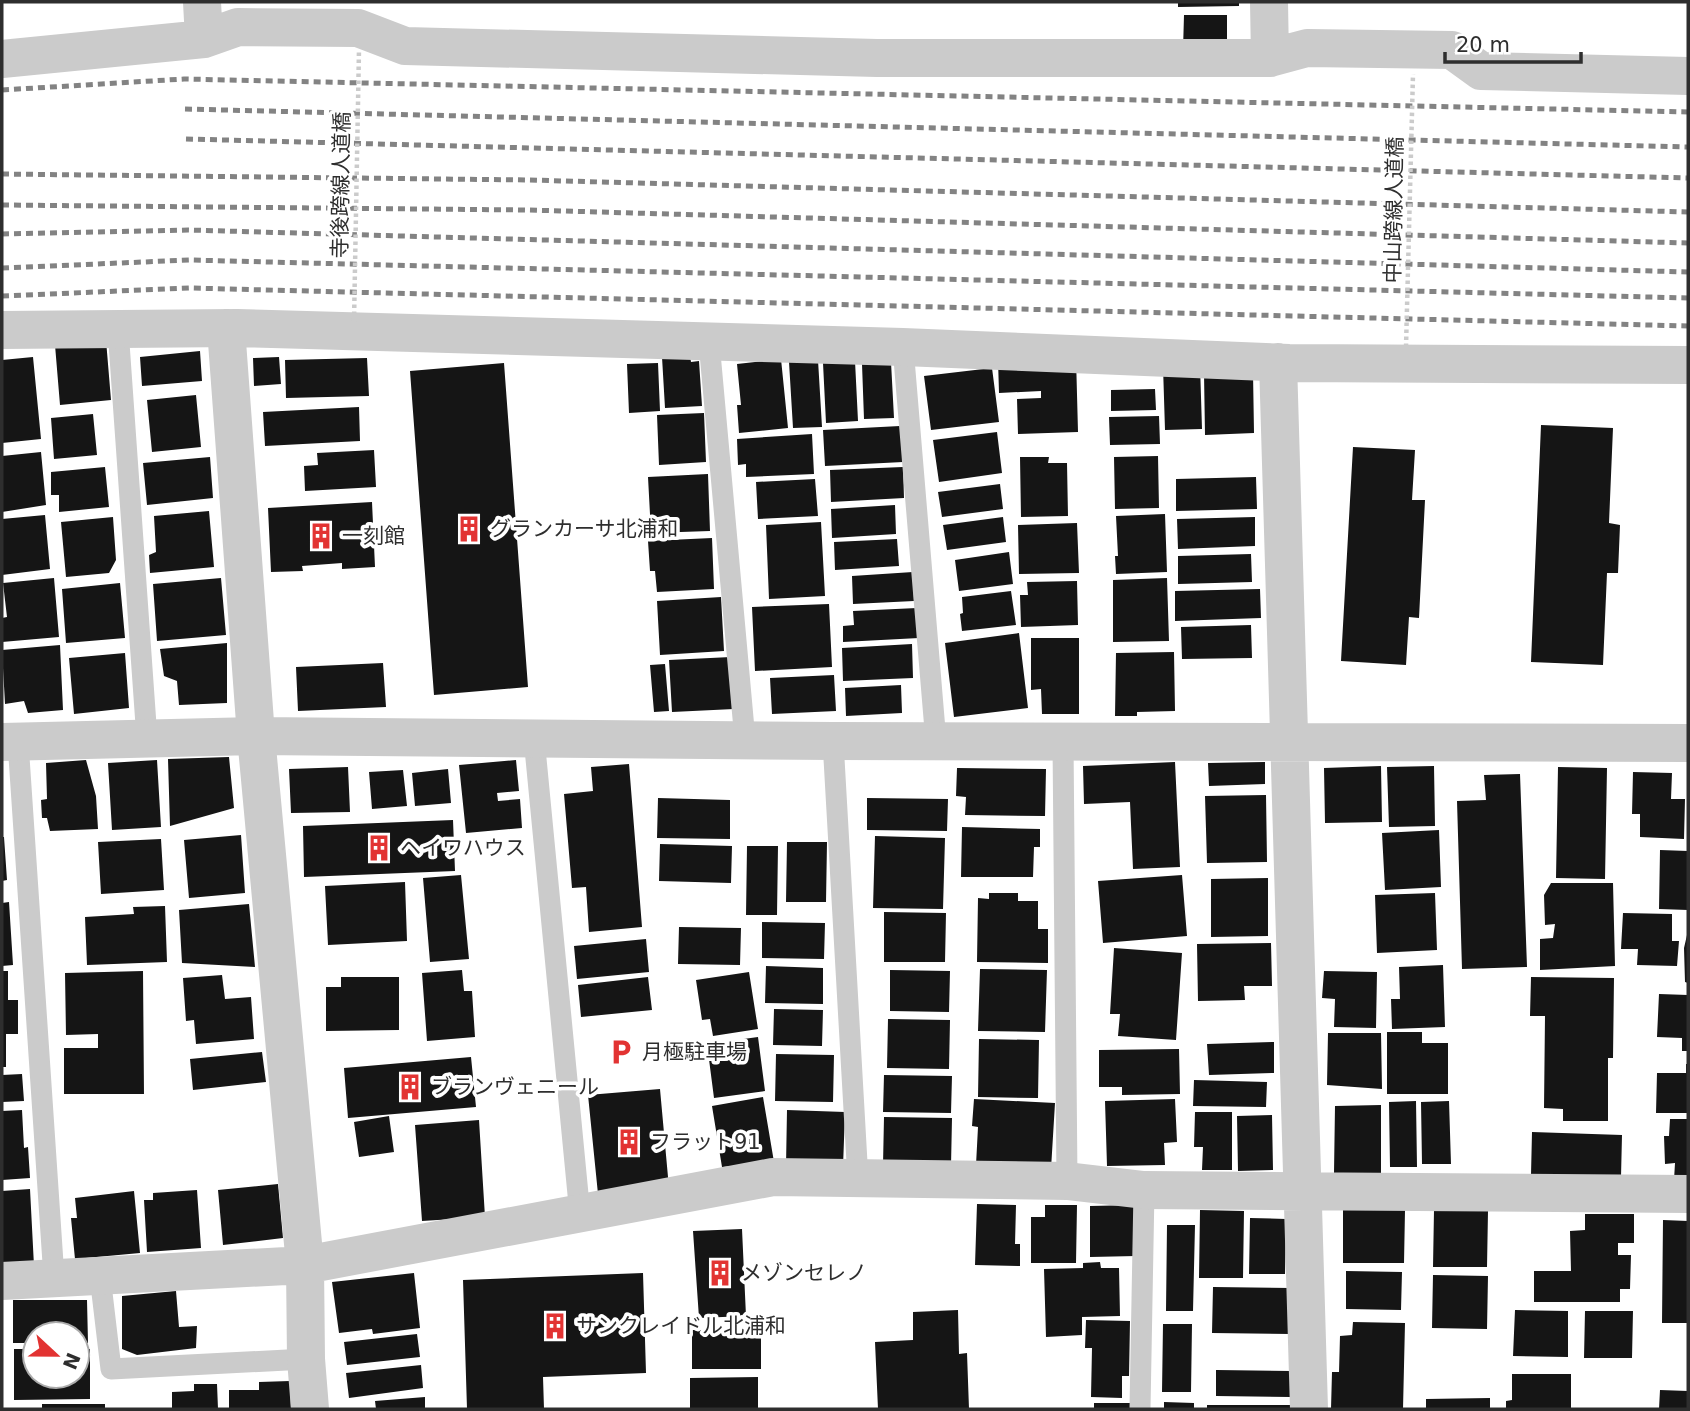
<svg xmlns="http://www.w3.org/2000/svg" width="1690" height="1411" font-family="'DejaVu Sans','Noto Sans JP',sans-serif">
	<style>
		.building { fill: #151515 }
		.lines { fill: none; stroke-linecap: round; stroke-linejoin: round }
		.lane { stroke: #cbcbcb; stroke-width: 21 }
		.street { stroke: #cbcbcb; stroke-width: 38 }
		.rail { stroke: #838383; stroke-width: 5; stroke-dasharray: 7 5; stroke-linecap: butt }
		.path-bridge { stroke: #cbcbcb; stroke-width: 4.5; stroke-dasharray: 3.5 3.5; stroke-linecap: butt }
		.labels { text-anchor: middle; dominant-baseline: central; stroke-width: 7; stroke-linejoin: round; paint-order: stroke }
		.street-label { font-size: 21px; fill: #2e2e2e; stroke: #fff }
		.poi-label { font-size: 21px; fill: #2e2e2e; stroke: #fff; text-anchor: start }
	</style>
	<rect width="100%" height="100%" fill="#fff"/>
	<path class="building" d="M1178,2H1239V6L1178,7Z
		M1184,15H1227V51L1183,50Z
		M106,340L111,400L60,405L55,345Z
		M200,351L202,381L142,386L140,357Z
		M690,356L691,362L699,361L702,406L665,408L662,357Z
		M33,357L41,439L2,443V360Z
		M279,357L281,384L254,386L253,358Z
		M1076,357L1078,432L1018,434L1017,399L1041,398V391L999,393L998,360Z
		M367,358L369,396L286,398L285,360Z
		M781,359L788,428L739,433L737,405H741L737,364Z
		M818,360L822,427L793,428L789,362Z
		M855,361L858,421L826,423L823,363Z
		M891,362L894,418L864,419L862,364Z
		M504,363L528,687L434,695L410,371Z
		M658,363L660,411L629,413L627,364Z
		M1200,365L1202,429L1165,430L1163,366Z
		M992,368L999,422L931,430L924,376Z
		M1253,372L1254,433L1205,435L1204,373Z
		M1155,389L1156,410L1111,411V390Z
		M196,395L201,447L152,452L147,400Z
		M359,407L360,441L265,446L263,412Z
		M704,413L706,462L659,465L657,415Z
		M93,414L97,455L54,459L51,418Z
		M1159,416L1160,444L1110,445L1109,417Z
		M1541,425L1613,428L1609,523L1620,525L1618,573H1607L1603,665L1531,662Z
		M900,426L903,462L825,466L823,430Z
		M997,432L1002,473L939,482L933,440Z
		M812,434L814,474L746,477V464L738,465L737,439Z
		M1353,447L1415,450L1412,500H1425L1419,618L1409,617L1406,665L1341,661Z
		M374,450L376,487L305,491L304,466L318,465L317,453Z
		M41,452L46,505L2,512V456Z
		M1158,456L1159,508L1115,509L1114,457Z
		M210,457L213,498L147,505L143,463Z
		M1020,457H1049L1048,463H1067L1068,516L1021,517Z
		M105,467L109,507L59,512V495H51V472Z
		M903,467L904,498L831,502L830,470Z
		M708,474L710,531L651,533L648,477Z
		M1256,477L1257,509L1176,511V479Z
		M815,479L818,516L758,519L756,482Z
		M1000,484L1003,509L942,517L938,492Z
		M372,502L375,567L342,569V563L302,566L303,571L271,572L268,508Z
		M895,505L896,534L832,538L831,509Z
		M209,511L214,567L150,573L149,555L156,552L154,516Z
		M1165,514L1167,572L1116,574L1115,556H1118L1116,516Z
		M45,515L50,569L2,575V519Z
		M113,517L116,560L109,573L66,577L61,522Z
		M1003,517L1006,542L947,550L943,525Z
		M1255,517V546L1178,549L1177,519Z
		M821,522L825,596L769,599L766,525Z
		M1077,523L1079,573L1019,574L1018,525Z
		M712,538L714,589L657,592L655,571H650L648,541Z
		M897,539L899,566L835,570L834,542Z
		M1009,552L1013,584L959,591L955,560Z
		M1251,554L1252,582L1178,584V556Z
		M913,572L914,601L853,604L852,576Z
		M54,578L59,637L2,642V618L7,617L3,583Z
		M221,578L226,635L157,641L153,584Z
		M1167,578L1169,641L1113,642V580Z
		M1077,581L1078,625L1021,627L1020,595H1028L1027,582Z
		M120,583L125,638L66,643L62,589Z
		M1260,589L1261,618L1175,621V591Z
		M1011,591L1016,625L962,631L960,614L963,613L962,597Z
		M721,597L724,651L660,655L657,601Z
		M829,604L832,667L755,671L752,607Z
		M917,608L919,638L843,642V626L854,625L853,611Z
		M1251,625L1252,658L1182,659L1181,627Z
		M1019,633L1028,708L954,717L945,643Z
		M1031,638H1079V714H1042L1041,689L1031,690Z
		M227,643V703L179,705L177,681L164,676L160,649Z
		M912,644L913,678L843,681L842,648Z
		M60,645L63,710L28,713L24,701L5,704L2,650Z
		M1174,652L1175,711L1137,712V716H1115L1116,653Z
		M125,653L129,708L74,714L69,658Z
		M731,657L734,709L672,712L669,660Z
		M383,663L386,707L298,711L296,667Z
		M665,664L669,711L654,712L650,665Z
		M834,675L836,711L772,714L770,678Z
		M901,685L902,713L846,716L845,688Z
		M229,757L234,808L170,826L168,759Z
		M86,760L96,796L98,829L50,831L47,818H42L41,800L47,799L46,763Z
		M157,760L161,827L112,830L108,763Z
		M516,760L519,791L497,793L498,801L520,799L522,828L466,833L459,765Z
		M1175,762L1180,867L1133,869L1130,802L1084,804L1083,766Z
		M1265,762V784L1209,786L1208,763Z
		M629,764L642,927L589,932L586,887L572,888L564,794L593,791L591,767Z
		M1381,766L1382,822L1325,823L1324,768Z
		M1434,766L1435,826L1389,827L1387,767Z
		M348,767L350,812L291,813L289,769Z
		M1558,767L1607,768L1605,879L1556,878Z
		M957,768L1046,769L1045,816L965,815L966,797L956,796Z
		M448,769L451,803L415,806L412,773Z
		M403,770L407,806L372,809L369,772Z
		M1633,772L1672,773L1671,799H1685L1684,839L1640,837V814H1632Z
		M1520,774L1527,967L1462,969L1457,801L1486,800L1484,775Z
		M1266,795L1267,862L1207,863L1205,796Z
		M658,798L730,800V839L657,838Z
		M867,798L948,799L947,831L867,830Z
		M453,820L455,871L304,877L303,826Z
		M962,827L1040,829V847H1034L1033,877H961Z
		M1439,830L1441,887L1385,890L1382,833Z
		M241,835L245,893L189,898L184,840Z
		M875,836L945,838L943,909L873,908Z
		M2,837H4L7,880L2,881Z
		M161,839L164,890L101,894L98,842Z
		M787,842H827L826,902H786Z
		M660,844L732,846L731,883L659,881Z
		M747,846H778L777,915H746Z
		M1660,850L1688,851V910L1659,909Z
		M461,875L469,959L430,962L423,878Z
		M1182,875L1187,936L1103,943L1098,881Z
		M1268,878V936L1211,937V879Z
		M405,882L407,941L328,945L325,886Z
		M1551,883H1613L1615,966L1540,970V939L1553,938L1555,924L1545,925L1544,895Z
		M989,893H1018V901H1038V929H1048V963L977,962L978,898L989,899Z
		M1435,893L1437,950L1377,953L1375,895Z
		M9,902L13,965L2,966V903Z
		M249,904L255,967L182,963L179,910Z
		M165,906L167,962L87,965L85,917L134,914L133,907Z
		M884,912L946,913L945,962H884Z
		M1623,913L1672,914V941H1679L1677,966L1637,965L1638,949H1621Z
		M762,922L825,923L824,959L762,958Z
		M679,927L741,928L740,965L678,964Z
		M1687,935H1688V983L1685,982L1684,948Z
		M646,939L649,972L577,979L574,946Z
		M1271,943L1272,986H1244L1245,1000L1198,1001L1197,944Z
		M1114,948L1182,953L1176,1040L1118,1036L1120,1014H1110Z
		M1443,965L1445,1027L1392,1029L1391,999H1400L1399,967Z
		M766,966L823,968V1004L765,1003Z
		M980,969L1047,970L1045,1032L978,1031Z
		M462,970L464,991H472L475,1037L427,1041L422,973Z
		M890,970L950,971L949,1012L890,1011Z
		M2,971H8V1000H18V1034H6V1067H2Z
		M143,971L144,1094H64V1048H98V1034L66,1035L65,973Z
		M1324,971L1377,972L1376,1028L1334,1027L1335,999L1322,998Z
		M749,972L758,1029L713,1036L710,1019L702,1020L696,980Z
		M222,975L225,999L251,997L254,1039L196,1044L194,1020L186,1021L183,978Z
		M341,977H399V1030L326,1031V987H341Z
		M648,977L652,1010L581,1017L578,985Z
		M1531,977L1614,978L1613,1058H1608V1121H1563V1109L1544,1108L1545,1016H1530Z
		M1659,994L1688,995V1051H1682V1038L1657,1037Z
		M774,1009L823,1010L822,1046L773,1045Z
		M888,1019L950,1020L949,1069L887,1068Z
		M1387,1032H1422V1043H1448V1094H1387Z
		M1328,1033H1381L1382,1089L1327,1085Z
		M758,1037L765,1091L714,1098L707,1044Z
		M979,1039L1039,1040L1038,1098L978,1097Z
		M1274,1042V1073L1209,1075L1207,1044Z
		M1179,1049L1180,1094L1122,1095V1087H1099V1050Z
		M262,1052L266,1082L193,1090L190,1059Z
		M776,1054L834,1055L833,1102L775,1101Z
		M471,1057L476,1107L348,1118L344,1068Z
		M1686,1064H1688V1113H1656L1657,1073H1686Z
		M22,1074L24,1101L2,1102V1075Z
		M884,1075L952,1076L951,1113L883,1112Z
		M1194,1080L1267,1082L1266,1107L1193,1106Z
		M660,1089L669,1188L598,1194L588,1095Z
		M763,1097L774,1162L722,1167L712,1106Z
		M974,1099L1055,1103L1051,1169L976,1165L978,1127L972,1126Z
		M1175,1099L1177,1142L1164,1143L1165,1165L1107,1166L1105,1101Z
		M1416,1101L1417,1167H1390L1389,1102Z
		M1449,1101L1451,1164H1422L1421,1102Z
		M1381,1105V1173H1334L1335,1106Z
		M22,1110L24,1148L28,1147L30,1178L2,1180V1111Z
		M787,1110L845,1112L843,1167L786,1166Z
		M1195,1112H1232V1170H1202L1203,1147H1194Z
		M1272,1115L1273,1170L1238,1171L1237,1116Z
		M389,1116L394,1152L359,1157L354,1122Z
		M884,1117L952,1118L951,1166L883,1165Z
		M1670,1119H1688V1179L1674,1180L1675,1163L1665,1164L1664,1136H1669Z
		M479,1120L485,1217L422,1221L415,1125Z
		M1532,1132L1622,1135L1621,1177L1531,1175Z
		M278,1184L283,1238L223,1245L218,1190Z
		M30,1189L34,1266L2,1268V1191Z
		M197,1190L201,1248L147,1252L144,1200H153V1193Z
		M134,1191L140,1253L75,1259L71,1218H77L75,1198Z
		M977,1204L1016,1205L1015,1244H1020V1266L975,1265Z
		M1045,1205H1077L1076,1263H1031V1217H1045Z
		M1135,1205L1136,1256L1090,1257V1206Z
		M1343,1209L1405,1210L1404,1263H1343Z
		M1200,1210L1244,1211L1243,1278H1199Z
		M1434,1210L1488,1211L1487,1267H1433Z
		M1585,1214H1634V1243H1618V1255H1631L1630,1289H1620V1302H1534V1271H1571L1570,1231L1585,1230Z
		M1250,1218L1286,1219L1285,1274H1249Z
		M1663,1220L1688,1221V1323H1662Z
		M1167,1225H1195L1193,1311H1166Z
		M742,1229L746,1316L699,1318L693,1231Z
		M1100,1262L1101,1268H1119L1120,1316L1082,1317V1335L1046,1337L1044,1269L1083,1268V1263Z
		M1346,1271L1402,1272L1401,1310L1346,1309Z
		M414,1273L420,1328L373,1334L372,1329L339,1333L332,1282Z
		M643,1273L646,1373L543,1377L544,1409H467L463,1280Z
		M1433,1275L1488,1276L1487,1329L1432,1328Z
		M1213,1287L1291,1288V1334L1212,1333Z
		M176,1291L179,1327L197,1326L196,1348L137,1355L122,1349V1296Z
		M13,1300H87L88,1343H77V1334H35V1343H13Z
		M958,1310L959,1354L967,1353L969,1409H878L875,1342L913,1340V1312Z
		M1515,1310L1568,1311V1357L1513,1356Z
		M1585,1311H1633L1632,1358H1584Z
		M1086,1320L1130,1321L1129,1376H1122V1398L1091,1397L1092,1348H1085Z
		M1353,1322L1405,1323L1403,1409H1331L1332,1372H1339L1340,1336L1352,1335Z
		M1163,1324H1192L1191,1392H1162Z
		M692,1330H761V1369H692Z
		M417,1334L420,1357L347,1365L344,1342Z
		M14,1349H35V1376H77V1349H90V1399L14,1400Z
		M421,1365L423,1388L349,1398L346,1373Z
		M1216,1370L1290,1371L1291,1397L1216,1396Z
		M1512,1374H1571V1409H1506V1401L1512,1400Z
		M758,1377V1409H690V1378Z
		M290,1381L291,1409H229V1390H259V1382Z
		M194,1384H217L218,1409H172V1392L194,1391Z
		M1660,1390L1688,1391V1409H1659Z
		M425,1397V1409H376L375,1401Z
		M1490,1398V1409H1426V1399Z
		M1164,1402L1194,1403V1409H1164Z
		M1094,1403H1131V1409H1094Z
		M42,1404H105V1409H42Z
		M1207,1405H1292V1409H1207Z"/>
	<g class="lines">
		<path class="lane" d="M118,329L147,739
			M709,342L745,740
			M903,347L936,742
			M534,738L580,1215
			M833,741L858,1180
			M18,742L54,1278
			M1063,742L1067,1181
			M100,1276L111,1369L306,1359
			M1140,1409L1144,1190"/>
		<path class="street" d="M202,2L204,39
			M1269,2L1270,58
			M2,59L204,39L238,27L358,28L405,46L877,58H1270L1307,48L1452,50L1481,71L1688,76
			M226,328L256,736L305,1265L306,1359L310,1409
			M2,330L237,328L903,347L1289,363L1688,365
			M1278,362L1309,1409
			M2,742L256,736L833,741L1688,743
			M2,1281L305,1265L773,1177L1067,1181L1144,1190L1688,1194"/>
		<path class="rail" d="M2,90L184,79L1688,112
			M185,109L1688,147
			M186,139L1688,178
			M2,174L529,180L1688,212
			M2,205L528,210L1688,243
			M2,234L188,230L1688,272
			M2,268L190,260L1688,298
			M2,296L189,288L1688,326"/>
		<path class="path-bridge" d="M354,322L359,49
			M1406,347L1413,74"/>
	</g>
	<defs>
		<g id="building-bare" transform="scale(2.1)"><path d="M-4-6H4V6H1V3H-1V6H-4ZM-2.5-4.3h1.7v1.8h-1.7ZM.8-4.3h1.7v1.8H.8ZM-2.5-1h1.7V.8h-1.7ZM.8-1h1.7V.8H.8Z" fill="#e23332" stroke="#fff" stroke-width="2.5" paint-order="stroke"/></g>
		<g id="parking-bare" transform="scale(2.1)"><path d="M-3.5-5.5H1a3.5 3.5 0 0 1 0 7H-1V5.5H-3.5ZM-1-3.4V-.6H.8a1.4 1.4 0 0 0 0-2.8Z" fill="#e23332" stroke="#fff" stroke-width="2.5" paint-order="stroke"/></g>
	</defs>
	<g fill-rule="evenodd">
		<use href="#building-bare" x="469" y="529"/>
		<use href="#building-bare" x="321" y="536"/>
		<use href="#building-bare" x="379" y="848"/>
		<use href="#parking-bare" x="621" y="1052"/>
		<use href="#building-bare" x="410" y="1087"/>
		<use href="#building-bare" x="629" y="1142"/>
		<use href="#building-bare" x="720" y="1273"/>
		<use href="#building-bare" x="555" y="1326"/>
	</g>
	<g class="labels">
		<g class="street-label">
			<text transform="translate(341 185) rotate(-89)">寺後跨線人道橋</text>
			<text transform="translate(1394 210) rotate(-89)">中山跨線人道橋</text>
		</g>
		<g class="poi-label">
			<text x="490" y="529">グランカーサ北浦和</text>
			<text x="342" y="536">一刻館</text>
			<text x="400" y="848">ヘイワハウス</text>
			<text x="642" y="1052">月極駐車場</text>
			<text x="431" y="1087">ブランヴェニール</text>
			<text x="650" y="1142">フラット91</text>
			<text x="741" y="1273">メゾンセレノ</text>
			<text x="576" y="1326">サンクレイドル北浦和</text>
		</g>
	</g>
	<rect width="1690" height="1411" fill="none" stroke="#2e2e2e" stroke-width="7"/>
	<g transform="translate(56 1355) rotate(112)"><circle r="33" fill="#ffffff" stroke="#ababab" stroke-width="2"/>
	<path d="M0-5L12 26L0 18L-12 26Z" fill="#e23332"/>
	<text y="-10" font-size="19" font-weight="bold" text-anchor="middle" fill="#2e2e2e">N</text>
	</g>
	<path d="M1445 52v10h136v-10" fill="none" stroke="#2e2e2e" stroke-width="3.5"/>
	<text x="1456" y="52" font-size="21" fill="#2e2e2e" stroke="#ffffff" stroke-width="5" paint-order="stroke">20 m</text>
</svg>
